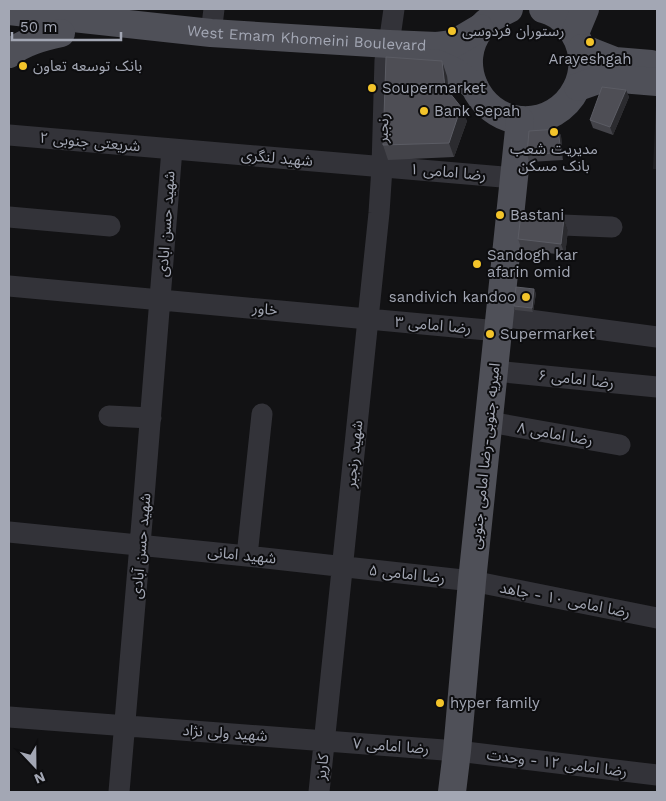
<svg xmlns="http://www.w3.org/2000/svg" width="666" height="801" font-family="'Work Sans','Noto Sans Arabic',sans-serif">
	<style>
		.built { fill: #1e1e21 }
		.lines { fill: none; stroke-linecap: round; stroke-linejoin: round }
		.minor { stroke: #333339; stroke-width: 21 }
		.major { stroke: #4f5058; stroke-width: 28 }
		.wall { fill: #434349 }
		.shaded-wall { fill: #2b2b2f }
		.building { fill: #4e4e55; stroke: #5b5c64 }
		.poi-dot { fill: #f3c42a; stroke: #0d0d0f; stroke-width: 2 }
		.labels { text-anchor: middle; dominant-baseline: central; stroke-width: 4; stroke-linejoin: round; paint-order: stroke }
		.poi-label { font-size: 15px; fill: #a3a7b4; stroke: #0d0d0f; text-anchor: start }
		.street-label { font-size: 15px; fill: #a3a7b4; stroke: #0d0d0f }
	</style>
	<rect width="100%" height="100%" fill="#121214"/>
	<path class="built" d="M656,104H657V169H653Z"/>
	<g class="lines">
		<path class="minor" d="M211,33L214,9
			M389,44L394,9
			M9,135L514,178
			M9,217L110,226
			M537,224L612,227
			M9,286L498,331
			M500,316L657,337
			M494,371L657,387
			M109,416L151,418
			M489,422L620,445
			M9,532L247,556L472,581L657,618
			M247,556L262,414
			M9,717L457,751L657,775
			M119,792C137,578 156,363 172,149
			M319,792L379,213L382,167L385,60"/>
		<g class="major">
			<path d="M509,9C498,14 488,19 481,28C453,62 477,116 520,120C572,124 602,64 568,25C562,18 553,11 543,9"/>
			<path id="s1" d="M9,11L211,33L389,44L437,46L453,44L480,28"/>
			<path d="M575,33L585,9"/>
			<path d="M582,48L615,61L651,64"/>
			<path d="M9,54C23,42 43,37 61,33"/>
			<path d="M407,61L438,64L457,73L474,86"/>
			<path d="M578,87L598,80L621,79L657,82"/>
			<path d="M452,792L457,751L472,581L520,120"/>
		</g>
	</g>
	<path class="wall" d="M447,76L449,92L467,121L454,157L388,160L383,145Z
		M626,90L629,97L613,135L593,128L590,120Z
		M558,129L561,136L563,160L529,162L527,154Z
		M564,219L568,230L565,255L522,250L518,239Z
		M536,293L533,312L515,310L514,306Z"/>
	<path class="shaded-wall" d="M442,61L447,76L450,101L445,87Z
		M626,90L629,97L613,135L610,127Z
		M461,107L467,121L454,157L449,143Z
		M558,129L561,136L563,160L561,153Z
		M564,219L568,230L565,255L561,244Z
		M534,289L536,293L533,312L532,308Z"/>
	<path class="building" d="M386,57L442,61L445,87L461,107L449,143L383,145Z
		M602,87L626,90L610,127L590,120Z
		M558,129L561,153L527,154L529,131Z
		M521,214L564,219L561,244L518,239Z
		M516,287L534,289L532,308L514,306Z"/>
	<g class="poi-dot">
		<circle cx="452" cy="31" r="5"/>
		<circle cx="590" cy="42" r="5"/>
		<circle cx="23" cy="66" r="5"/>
		<circle cx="372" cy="88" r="5"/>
		<circle cx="424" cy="111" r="5"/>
		<circle cx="554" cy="132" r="5"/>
		<circle cx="500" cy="215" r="5"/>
		<circle cx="477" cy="264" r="5"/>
		<circle cx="526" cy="297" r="5"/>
		<circle cx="490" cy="334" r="5"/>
		<circle cx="440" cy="703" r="5"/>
	</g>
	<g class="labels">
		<g class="poi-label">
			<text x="462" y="31">رستوران فردوسی</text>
			<text x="590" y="59" text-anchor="middle">Arayeshgah</text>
			<text x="33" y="66">بانک توسعه تعاون</text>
			<text x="382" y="88">Soupermarket</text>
			<text x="434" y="111">Bank Sepah</text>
			<text x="554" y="149" text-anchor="middle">مدیریت شعب<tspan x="554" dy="17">بانک مسکن</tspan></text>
			<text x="510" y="215">Bastani</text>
			<text x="487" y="255">Sandogh kar<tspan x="487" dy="17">afarin omid</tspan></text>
			<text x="516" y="297" text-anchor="end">sandivich kandoo</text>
			<text x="500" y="334">Supermarket</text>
			<text x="450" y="703">hyper family</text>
		</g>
		<g class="street-label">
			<text stroke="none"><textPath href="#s1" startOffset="299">West Emam Khomeini Boulevard</textPath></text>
			<text transform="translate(383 128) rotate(-88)">رنجبر</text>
			<text transform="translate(90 142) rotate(5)">شریعتی جنوبی ۲</text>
			<text transform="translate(277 158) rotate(5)">شهید لنگری</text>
			<text transform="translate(448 172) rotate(5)">رضا امامی ۱</text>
			<text transform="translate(166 224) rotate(-86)">شهید حسن ابادی</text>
			<text transform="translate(265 309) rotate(5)">خاور</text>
			<text transform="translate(433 325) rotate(5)">رضا امامی ۳</text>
			<text transform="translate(576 379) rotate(6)">رضا امامی ۶</text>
			<text transform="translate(555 434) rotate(10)">رضا امامی ۸</text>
			<text transform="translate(354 454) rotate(-84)">شهید رنجبر</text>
			<text transform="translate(485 456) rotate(-84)">امیریه جنوبی-رضا امامی جنوبی</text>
			<text transform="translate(141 546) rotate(-85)">شهید حسن آبادی</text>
			<text transform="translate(242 555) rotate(6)">شهید امانی</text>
			<text transform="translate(407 574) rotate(6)">رضا امامی ۵</text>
			<text transform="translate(565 600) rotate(11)">رضا امامی ۱۰ - جاهد</text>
			<text transform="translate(225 733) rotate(4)">شهید ولی نژاد</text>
			<text transform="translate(391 746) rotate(4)">رضا امامی ۷</text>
			<text transform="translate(557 763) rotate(7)">رضا امامی ۱۲ - وحدت</text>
			<text transform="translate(322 767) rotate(-83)">کاریز</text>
		</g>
	</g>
	<rect width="666" height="801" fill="none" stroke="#a3a7b4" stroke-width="20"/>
	<g transform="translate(35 766) rotate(158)" stroke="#0d0d0f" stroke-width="4" paint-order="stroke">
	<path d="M0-4L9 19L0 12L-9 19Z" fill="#a3a7b4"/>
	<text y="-8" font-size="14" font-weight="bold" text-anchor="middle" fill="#a3a7b4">N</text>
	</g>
	<path d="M12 32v8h109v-8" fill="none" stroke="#a3a7b4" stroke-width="2.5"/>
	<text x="20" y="32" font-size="15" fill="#a3a7b4" stroke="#0d0d0f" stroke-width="4" paint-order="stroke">50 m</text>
</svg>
